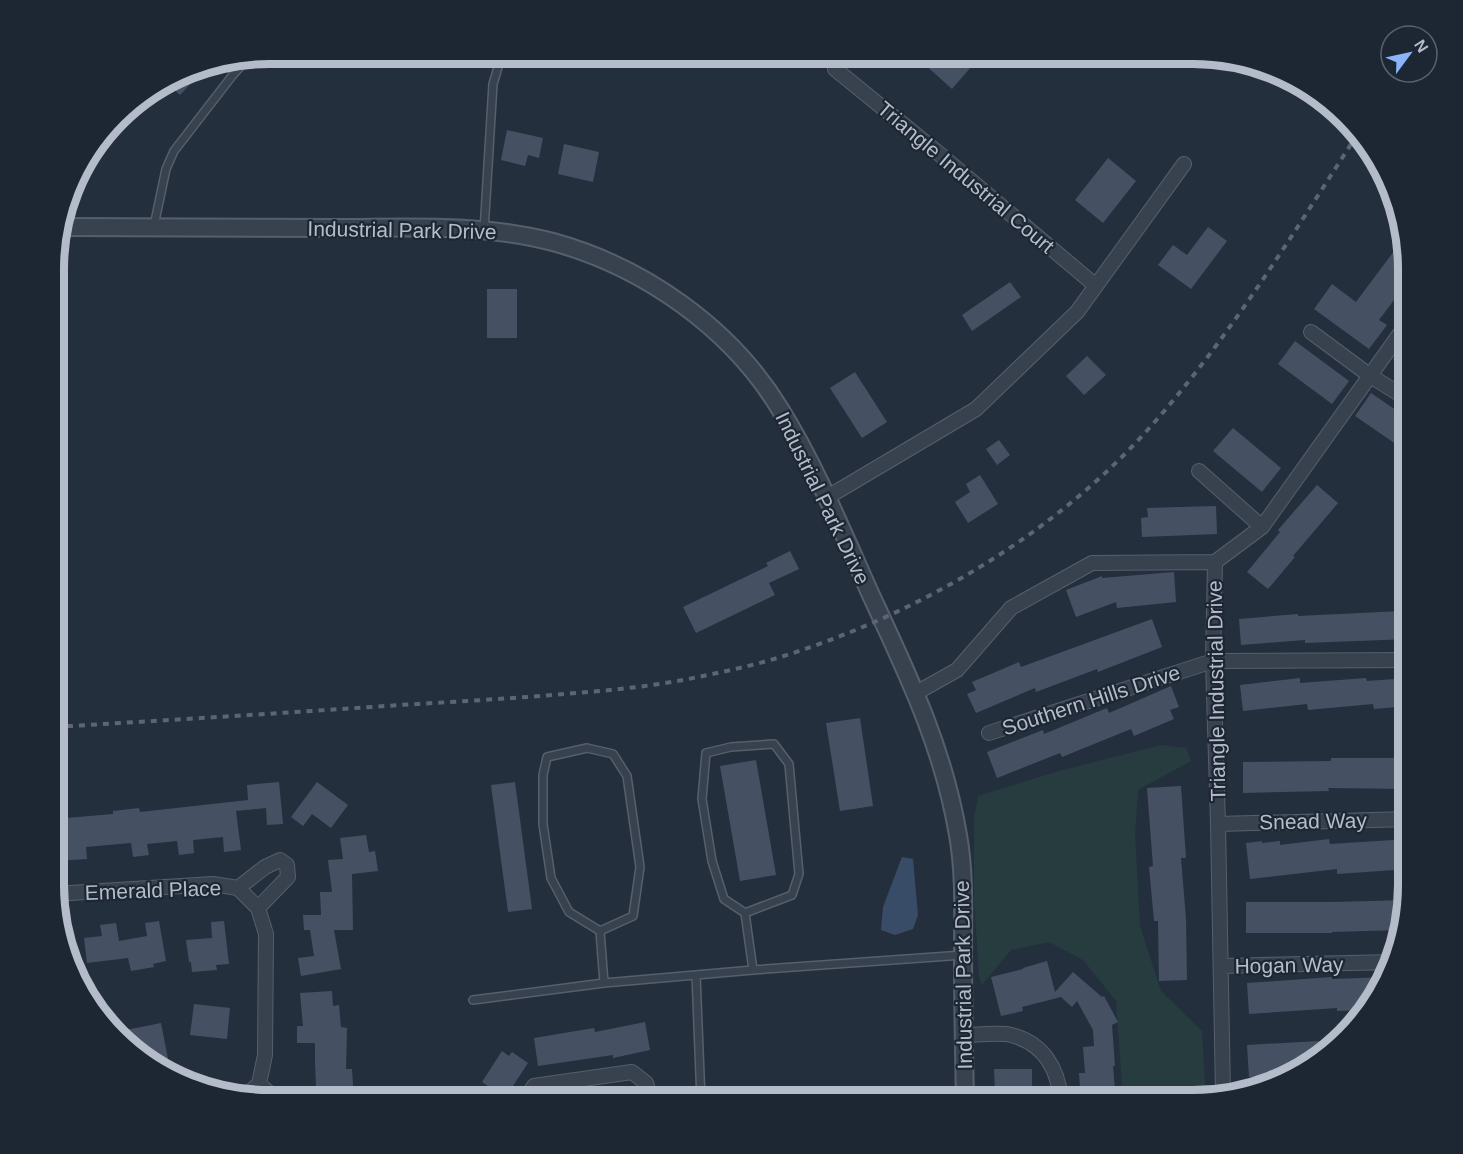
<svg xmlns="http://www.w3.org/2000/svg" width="1463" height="1154" font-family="Helvetica,sans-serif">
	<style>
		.green { fill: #263c3f }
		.water { fill: #394c67 }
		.building { fill: #455162 }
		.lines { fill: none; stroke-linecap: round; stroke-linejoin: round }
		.service-casing { stroke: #565f6c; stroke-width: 10 }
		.minor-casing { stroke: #565f6c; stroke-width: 16 }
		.tertiary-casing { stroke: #565f6c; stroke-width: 20 }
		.service { stroke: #38414e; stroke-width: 7 }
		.minor { stroke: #38414e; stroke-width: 14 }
		.tertiary { stroke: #38414e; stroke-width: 16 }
		.rail { stroke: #5a6575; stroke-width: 4; stroke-dasharray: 6 6; stroke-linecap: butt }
		.labels { text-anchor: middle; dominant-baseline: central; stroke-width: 4.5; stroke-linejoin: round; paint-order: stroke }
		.street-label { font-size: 21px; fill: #b4bcc9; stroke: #1d2633 }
		.rim { fill: none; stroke: #b4bcc9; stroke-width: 8 }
	</style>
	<rect width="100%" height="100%" fill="#242f3e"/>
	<path class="green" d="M1161,745L1186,748L1191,761L1138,790L1135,835L1140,926L1161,991L1202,1031L1206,1098L1193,1100H1123L1116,1001L1083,960L1049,942L1011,950L982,985L979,976L974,900V818L978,796L1059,771Z"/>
	<path class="water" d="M902,857L913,859L918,915L913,929L895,935L881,930L883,907Z"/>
	<path class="building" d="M913,54H957L971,67L952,89Z
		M209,64L180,95L168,84L200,66Z
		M507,130L543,138L539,158L528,155L525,166L501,160Z
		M564,144L599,152L593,182L558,174Z
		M1108,158L1136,181L1103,223L1075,200Z
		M1208,227L1227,241L1191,289L1158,265L1173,245L1187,255Z
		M1394,251L1407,260L1409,269V280L1379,320L1387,325L1369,349L1314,309L1332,284L1356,302Z
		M1010,282L1021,297L972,331L962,315Z
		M487,289H517V338H487Z
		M1409,337V372L1393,359Z
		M1295,341L1349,381L1332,404L1278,364Z
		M1087,356L1106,375L1084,395L1066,376Z
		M855,372L887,422L862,438L830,388Z
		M1371,393L1409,419V453L1355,416Z
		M1233,428L1281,468L1262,492L1213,451Z
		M999,440L1010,455L997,465L986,449Z
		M980,475L998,504L968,523L955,502L970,492L966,484Z
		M1317,485L1338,503L1293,556L1295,557L1268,589L1247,572L1280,532L1278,530Z
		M1216,506L1217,534L1142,537L1141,518L1148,517L1147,508Z
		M790,551L799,569L769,583L775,595L696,633L683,607L768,566L766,563Z
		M1174,572L1176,602L1117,608L1116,602L1076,617L1066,590L1102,576V578Z
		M1402,611V612H1409V639L1305,643V640L1241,645L1239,619L1298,614V616Z
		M1152,619L1162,647L1098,672L1097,669L1036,692L1035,688L976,713L967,694L976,690L972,682L1019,662L1021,667Z
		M1300,678V683L1366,678L1367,681L1409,678V706L1374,709L1373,704L1308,710L1307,704L1243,711L1240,685Z
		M1171,686L1179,707L1170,710L1174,719L1134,736L1131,729L1062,757L1060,753L997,778L987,752L1043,730L1044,734L1107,708L1109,713Z
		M860,718L873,806L840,811L826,723Z
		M1331,758H1409V789L1328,788L1329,791L1243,793V762L1331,761Z
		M756,760L776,875L740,881L720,766Z
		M279,782L283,824L267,825L266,808L236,811L241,850L224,852L223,837L193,840L194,853L179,855L177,841L147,844L149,855L133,857L131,843L86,847L87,859L55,861V819L113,814V811L139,808L140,812L248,800L247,785Z
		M317,782L348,805L331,828L312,814L303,826L291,817Z
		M515,782L532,909L508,912L491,785Z
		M1181,786L1186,858H1181L1186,919L1187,980L1159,981L1158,921H1154L1149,867L1153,866L1147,788Z
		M366,835L369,852L375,851L378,871L352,874L353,930H334L341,969L301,976L298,958L314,956L310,930H304L303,915H321L320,892H332L328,860L343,859L340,838Z
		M1329,839L1330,844L1409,839V869L1337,874V869L1250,879L1246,843L1262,841V843L1280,841V845Z
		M1408,900L1401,930L1332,932V933H1246V902H1333Z
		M159,921L166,961L153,964L154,967L131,971L128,958L87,963L84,938L102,936L100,925L116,923L119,941L147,936L145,923Z
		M224,921L229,964L216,965L217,970L192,972L191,962H189L186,940L212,938L211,922Z
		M1047,961L1055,992L1073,972L1102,997L1104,996L1118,1022L1112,1025L1115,1066H1113L1115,1091H1106L1108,1100H1081L1079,1073H1085L1083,1047L1094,1046L1093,1030L1077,1001L1072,1007L1061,997L1022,1007L1023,1011L1001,1016L991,977L1023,969V968Z
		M1332,977V979L1387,977L1366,1010L1337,1011V1008L1249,1014L1247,983Z
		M332,991L333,1006L339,1005L341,1027L347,1028L346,1069H352L354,1100H329L328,1086H316L315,1062V1043H297V1026H303L300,993Z
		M194,1004L230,1008L227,1039L190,1035Z
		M645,1022L650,1050L613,1058V1055L538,1066L534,1038L594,1028L595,1032Z
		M161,1023L171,1074L152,1062L151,1056L145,1057L127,1046L116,1032Z
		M1319,1041V1043L1334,1042L1289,1075L1249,1077L1247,1045Z
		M502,1051L509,1056L512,1052L528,1063L505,1098L482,1082Z
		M994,1069H1032V1100H998L997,1092H995Z"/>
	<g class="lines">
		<g class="service-casing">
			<path id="service" d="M154,226L166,169L174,151L232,76L249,57
				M484,231L493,84L502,54
				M745,913L724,899L712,861L702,799L706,753L731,747L774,744L789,764L799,874L792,895L745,913L753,970
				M600,931L633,916L640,867L627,776L613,754L587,748L547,757L543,775V824L551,878L569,912L600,931L604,983
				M696,975L701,1100
				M473,1000L604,983L753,970L963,955"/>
		</g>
		<g class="minor-casing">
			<path id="minor" d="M835,69L937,152L1096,286
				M1311,332L1369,375L1409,400
				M1199,471L1262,527
				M826,498L976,409L1077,312L1184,164
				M1215,562L1262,527L1409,321
				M916,693L957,670L1011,608L1092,563L1215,562L1213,661L1218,824L1223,1094
				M989,733L1213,661L1409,660
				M1218,824L1409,819
				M238,888L265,867L280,860L287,865L288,877L258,908
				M54,894L213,884L238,888L258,908L266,934L265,1055L259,1084L248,1094L240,1096
				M1221,966L1394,962
				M964,1035C976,1035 999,1032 1011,1035C1043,1043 1058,1068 1061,1100
				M259,1084L277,1100
				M525,1100L534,1086L632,1072L646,1083L651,1100"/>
		</g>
		<g class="tertiary-casing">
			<path id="tertiary" d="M61,227C152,228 243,228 334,228C407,228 481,223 553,242C644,267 731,328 780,409C816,467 842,531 870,593C907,673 943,746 958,835C965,874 963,916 963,956C963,1004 964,1052 965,1100"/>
		</g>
		<use href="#service" class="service"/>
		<use href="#minor" class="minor"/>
		<use href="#tertiary" class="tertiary"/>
		<path class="rail" d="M55,727C170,720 285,713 400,705C451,702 502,699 553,695C602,691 651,687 698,677C733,670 768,662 802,650C927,608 1053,533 1143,435C1226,344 1290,238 1357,135"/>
	</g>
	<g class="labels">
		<g class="street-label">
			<text transform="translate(966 177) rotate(40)">Triangle Industrial Court</text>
			<text transform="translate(402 230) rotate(1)">Industrial Park Drive</text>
			<text transform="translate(823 498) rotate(64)">Industrial Park Drive</text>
			<text transform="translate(1216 691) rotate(-91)">Triangle Industrial Drive</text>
			<text transform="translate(1091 700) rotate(-18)">Southern Hills Drive</text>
			<text transform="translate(1313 821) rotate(-1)">Snead Way</text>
			<text transform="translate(153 890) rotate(-2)">Emerald Place</text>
			<text transform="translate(1289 965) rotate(-1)">Hogan Way</text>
			<text transform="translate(963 975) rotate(-91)">Industrial Park Drive</text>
		</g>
	</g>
	<path d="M0 0H1463V1154H0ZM269 64H1193A205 205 0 0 1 1398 269V885A205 205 0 0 1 1193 1090H269A205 205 0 0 1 64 885V269A205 205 0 0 1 269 64Z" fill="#1d2633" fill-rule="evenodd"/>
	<path class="rim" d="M269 64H1193A205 205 0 0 1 1398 269V885A205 205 0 0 1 1193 1090H269A205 205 0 0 1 64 885V269A205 205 0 0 1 269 64Z"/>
	<g transform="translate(1409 54) rotate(57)"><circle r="28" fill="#1d2633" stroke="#59626f" stroke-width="1.5"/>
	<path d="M0-4.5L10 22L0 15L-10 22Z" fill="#8ab4f8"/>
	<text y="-9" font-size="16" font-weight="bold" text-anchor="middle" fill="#b4bcc9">N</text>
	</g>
</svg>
